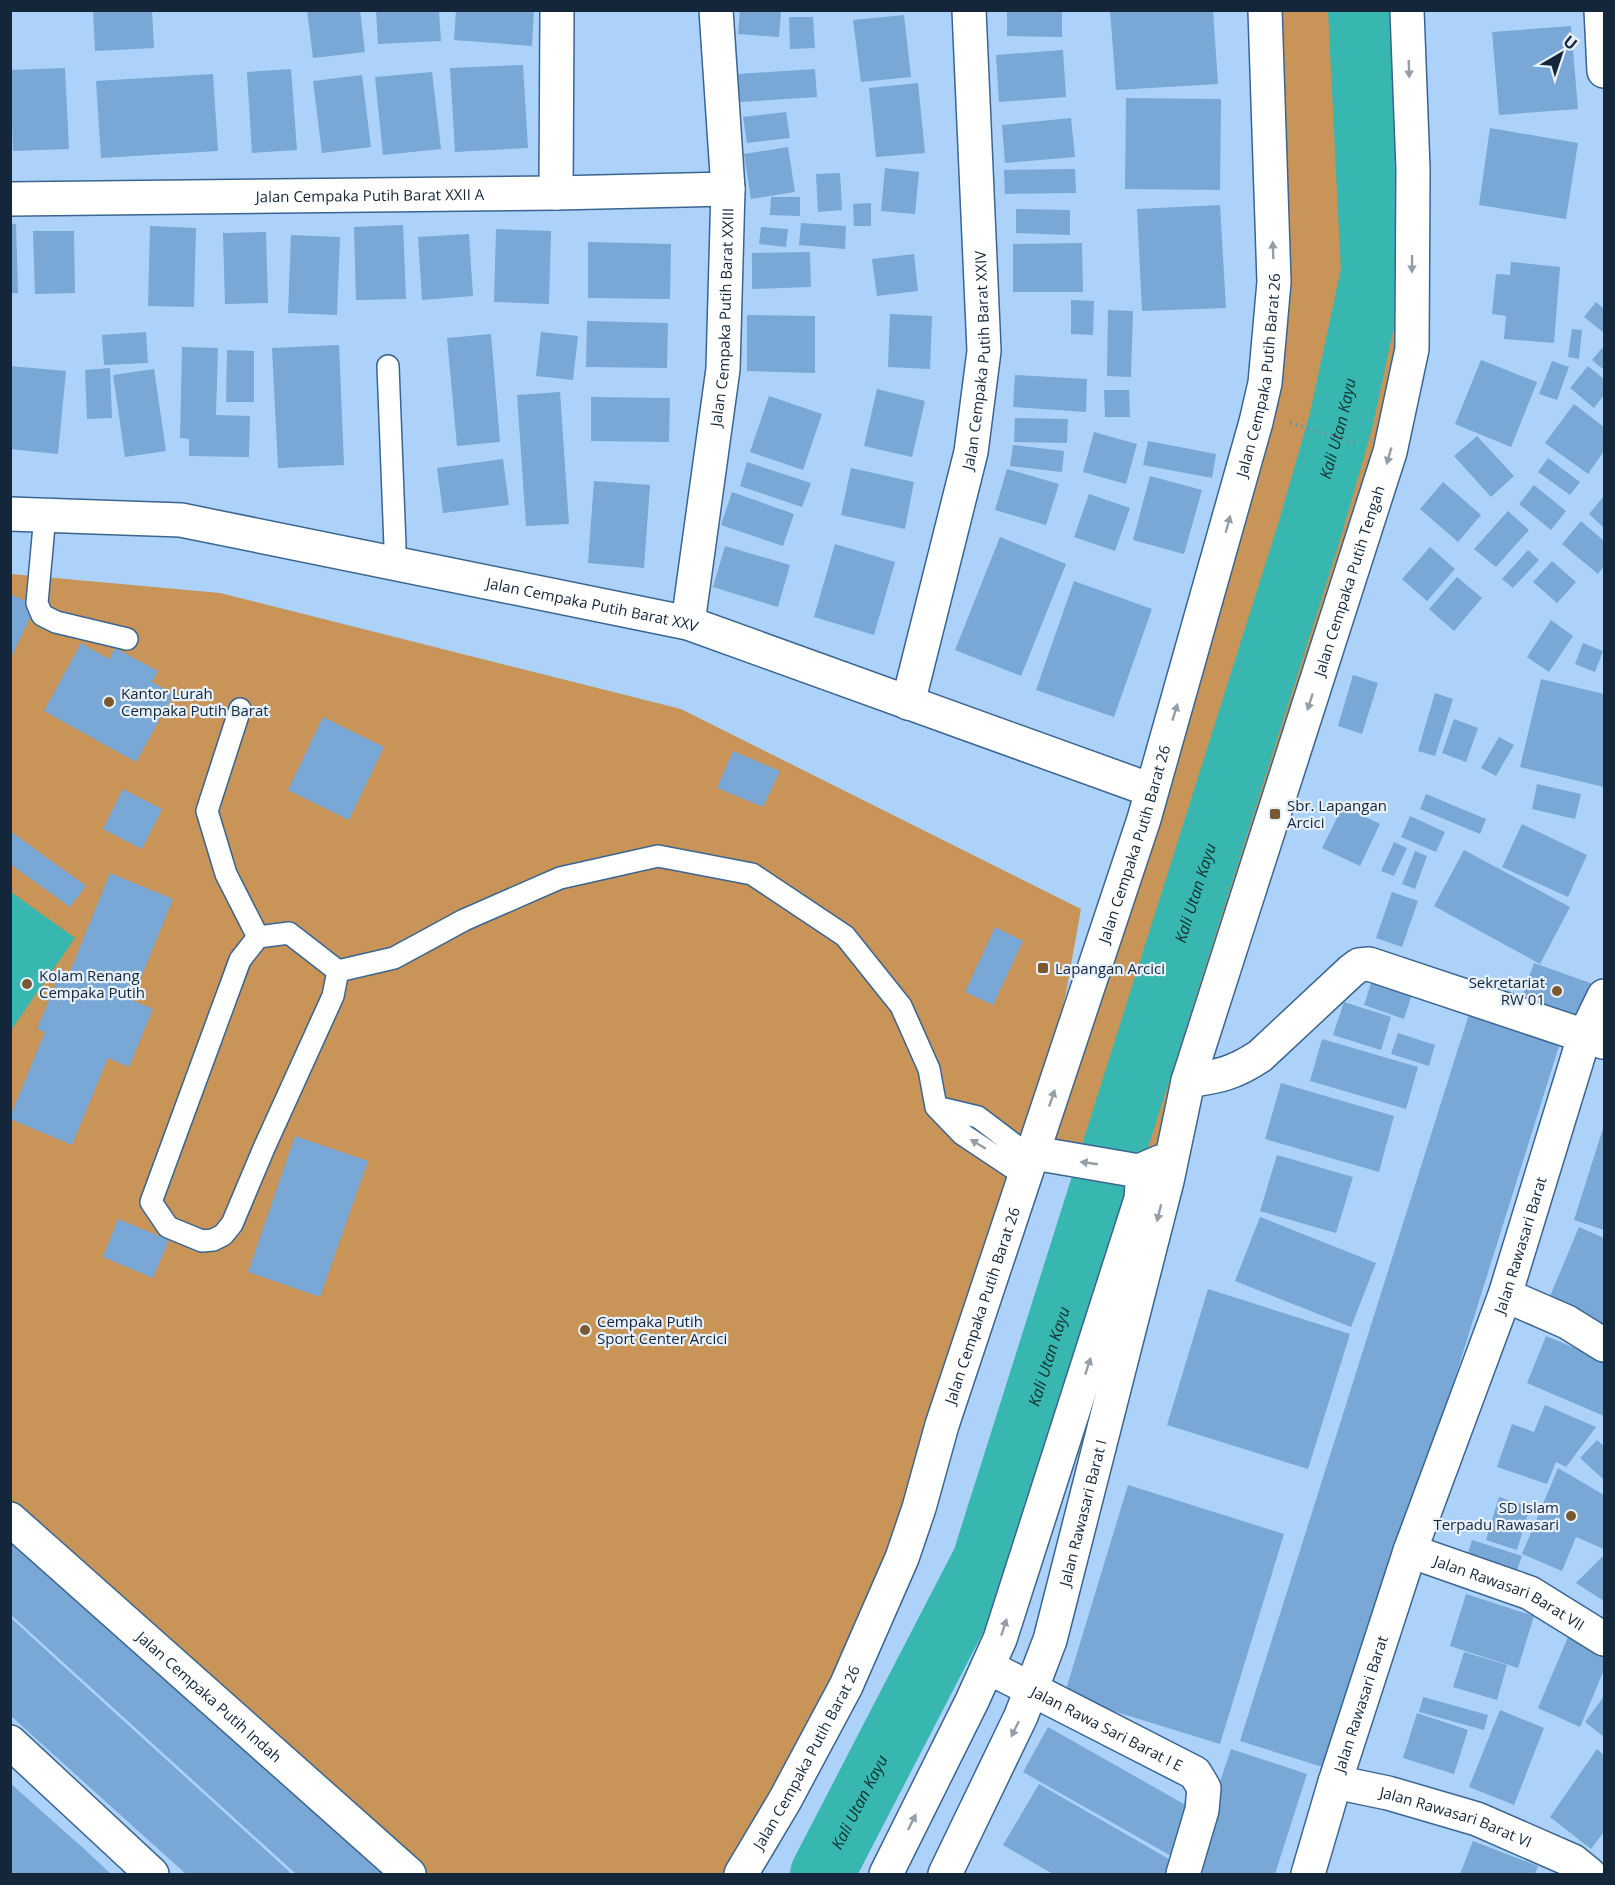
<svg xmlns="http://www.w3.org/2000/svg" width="1615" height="1885" font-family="'Open Sans',sans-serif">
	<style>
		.green { fill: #c89457 }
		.water { fill: #38b7b1 }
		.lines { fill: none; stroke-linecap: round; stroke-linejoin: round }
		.river { stroke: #38b7b1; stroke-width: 64 }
		.building { fill: #79a7d6 }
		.service-casing { stroke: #3a6591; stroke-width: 24 }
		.minor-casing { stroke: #3a6591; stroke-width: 36 }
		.tertiary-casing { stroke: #3a6591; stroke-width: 36 }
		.path { stroke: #6d8baa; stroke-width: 4; stroke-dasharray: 1.5 4.5; stroke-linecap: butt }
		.service { stroke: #fff; stroke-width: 21 }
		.minor { stroke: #fff; stroke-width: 33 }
		.tertiary { stroke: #fff; stroke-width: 33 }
		.oneway { fill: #959da6 }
		.poi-dot { fill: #7b5930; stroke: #e6f0fa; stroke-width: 2 }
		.labels { text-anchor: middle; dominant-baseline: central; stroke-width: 4.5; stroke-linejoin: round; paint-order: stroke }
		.street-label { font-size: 15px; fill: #142639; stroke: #e6f0fa }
		.poi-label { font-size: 15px; fill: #142639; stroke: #e6f0fa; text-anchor: start }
		.water-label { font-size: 16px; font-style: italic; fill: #15302e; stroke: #e6f0fa }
	</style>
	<rect width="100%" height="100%" fill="#acd2fa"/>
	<path class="green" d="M1265,11H1406L1405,342L1382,445L1159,1163L1037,1152L1256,422Z
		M11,574L220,593L681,709L1081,909L1066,993L1025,1157L910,1509L836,1681L728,1874H420L11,1510Z"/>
	<path class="water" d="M11,892L75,938L11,1030Z"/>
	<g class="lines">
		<path class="river" id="s1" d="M822,1874L984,1561L1310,529L1341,421L1373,272L1360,10"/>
	</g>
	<path class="building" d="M93,10H152L154,48L95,51Z
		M307,10H360L365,52L313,58Z
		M376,10H439L441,41L378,44Z
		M456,10H534L532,46L454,40Z
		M740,10L781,12L779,37L738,34Z
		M1007,10H1062V37L1007,36Z
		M1110,10H1213L1218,84L1116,90Z
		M904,15L911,77L861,82L853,20Z
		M789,17H813L815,48L790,49Z
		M1571,26L1578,109L1499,115L1492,32Z
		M1063,50L1066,97L999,102L996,55Z
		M523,65L528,148L455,152L450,68Z
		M65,68L69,149L13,151L10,70Z
		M291,69L297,150L252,153L247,72Z
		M815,69L817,97L740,102L738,74Z
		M432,72L441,149L383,155L375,77Z
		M213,74L218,151L101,158L96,81Z
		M362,75L371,147L322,153L313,81Z
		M918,83L925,153L876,157L869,88Z
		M1126,98L1221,99L1220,190L1125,189Z
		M786,112L790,138L747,143L743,117Z
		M1071,118L1075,157L1005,163L1002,125Z
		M1490,128L1578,143L1566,219L1479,205Z
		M788,147L795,192L751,199L744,154Z
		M885,168L919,172L915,214L881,211Z
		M1075,169L1076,193L1005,194L1004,170Z
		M840,173L842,210L818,212L816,174Z
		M771,197H800V216L770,215Z
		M871,203V226H854L853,204Z
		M1220,205L1226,308L1142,311L1137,209Z
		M1016,209L1070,210V235L1016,233Z
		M801,223L846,226L845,249L799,245Z
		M10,224H16L18,293H10Z
		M403,225L406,299L356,300L354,227Z
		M150,226L196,228L194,307L148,306Z
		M761,227L788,229L786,247L759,244Z
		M496,229L551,231L549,304L494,302Z
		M33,231H74L75,293L35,294Z
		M266,232L268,303L225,304L223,233Z
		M469,234L473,296L422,300L418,237Z
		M291,235L340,237L337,315L288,313Z
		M588,242L671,244L670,299L588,298Z
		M1082,243L1083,292H1013V244Z
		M810,252L811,287L752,289V253Z
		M914,254L918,291L877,296L872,259Z
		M1511,262L1560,267L1554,343L1504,339L1506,316L1492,314L1496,274L1510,275Z
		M1071,300L1094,301L1093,335L1071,334Z
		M1596,302L1604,309V333L1584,317Z
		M1108,310L1133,311L1131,377L1107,376Z
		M890,314L932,316L930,369L888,367Z
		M747,315L815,316V373L747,371Z
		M587,321L668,323L667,368L586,367Z
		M1572,329L1582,330L1579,359L1568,357Z
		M146,332L148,363L104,365L102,335Z
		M541,332L578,336L573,380L536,376Z
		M491,334L500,442L457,446L447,338Z
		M339,345L344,465L278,468L272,348Z
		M182,347L218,348L216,415L250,416L249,457L189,456V439L180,438Z
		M1602,348L1604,350V370L1592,360Z
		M227,350L254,351V402H226Z
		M1481,360L1537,382L1511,447L1455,424Z
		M1552,361L1569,367L1557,400L1539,394Z
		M10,366L66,371L58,454L10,449Z
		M1588,366L1604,379V395L1594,408L1570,388Z
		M110,368L112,418L87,419L85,370Z
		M154,369L166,451L125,457L113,375Z
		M1015,375L1087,379L1086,412L1013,407Z
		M877,389L925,401L912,457L864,446Z
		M1104,390H1129L1130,417H1105Z
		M560,392L569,524L526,526L517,395Z
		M769,396L822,414L803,470L750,452Z
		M591,397L670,398L669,442L591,441Z
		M1574,404L1604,427V451L1588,474L1545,443Z
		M1015,418L1068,419L1067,443L1014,442Z
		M1094,432L1137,444L1126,484L1083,472Z
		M1477,436L1514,476L1491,497L1454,456Z
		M1148,441L1216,454L1212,478L1143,465Z
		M1013,445L1064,451L1062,472L1010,466Z
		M1548,458L1580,482L1570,495L1538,472Z
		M503,459L509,505L443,513L437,468Z
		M747,462L811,483L802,507L740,486Z
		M851,468L914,482L905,529L841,515Z
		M1007,469L1059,484L1046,525L995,510Z
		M1150,476L1202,490L1184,554L1133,540Z
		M594,481L650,485L644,568L588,563Z
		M1443,482L1481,515L1458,542L1420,509Z
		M1534,485L1566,511L1551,530L1519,504Z
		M732,492L794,514L783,546L721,525Z
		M1089,494L1130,508L1115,551L1074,537Z
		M1604,496V528L1589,514Z
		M1508,511L1529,530L1496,567L1474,549Z
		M1581,521L1604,541V566L1598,574L1562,544Z
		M1000,537L1066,564L1021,676L955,650Z
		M835,544L895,562L874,635L814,617Z
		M725,546L790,565L778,607L713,587Z
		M1430,547L1455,569L1427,601L1402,579Z
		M1528,550L1539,560L1513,588L1502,579Z
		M1552,561L1576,582L1557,603L1533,582Z
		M1457,577L1482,598L1454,631L1429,609Z
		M1074,581L1152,609L1114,717L1036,690Z
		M10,594L36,605L10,660Z
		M1551,620L1573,636L1549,672L1527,657Z
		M81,643L109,659L115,648L158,671L152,682L174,694L136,762L44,711Z
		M1583,643L1603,651L1595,672L1575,664Z
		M1353,675L1378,683L1362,734L1338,726Z
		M1541,679L1604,694V787L1520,767Z
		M1435,693L1453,699L1435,756L1418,751Z
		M323,717L384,747L349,820L288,790Z
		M1454,719L1478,728L1466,762L1442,753Z
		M1499,737L1514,745L1496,776L1481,768Z
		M733,751L780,771L763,807L717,788Z
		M1537,784L1581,794L1575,819L1532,809Z
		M123,789L162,809L142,849L103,829Z
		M1426,794L1486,819L1480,834L1420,809Z
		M1343,806L1380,824L1360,866L1322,848Z
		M1410,816L1445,832L1436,852L1401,837Z
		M1522,824L1587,855L1568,897L1502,867Z
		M10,831L86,886L70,907L10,864Z
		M1394,842L1407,848L1394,876L1381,871Z
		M1464,850L1570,907L1540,964L1434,906Z
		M1415,851L1427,856L1415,889L1402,884Z
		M110,873L173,899L132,1000L153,1009L129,1067L108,1058L72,1145L10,1119V1117L45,1032L37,1029L61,971L69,974Z
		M1392,892L1418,901L1402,947L1376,938Z
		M995,927L1023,941L993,1005L965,992Z
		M1534,963L1593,984L1580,1020L1521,999Z
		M1374,974L1414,988L1404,1019L1364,1005Z
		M1344,1002L1391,1017L1381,1050L1333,1035Z
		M1469,1014L1560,1043L1332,1770L1240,1741Z
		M1398,1033L1435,1045L1429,1066L1391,1054Z
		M1322,1039L1418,1067L1406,1109L1310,1081Z
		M1281,1083L1394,1116L1379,1172L1265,1139Z
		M1604,1125V1230L1574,1220Z
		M295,1136L368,1161L320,1297L248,1272Z
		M1277,1155L1353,1177L1336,1233L1260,1211Z
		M1260,1217L1376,1263L1351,1327L1235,1281Z
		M118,1219L169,1240L153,1278L103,1257Z
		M1579,1227L1604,1238V1334L1545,1308Z
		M1208,1289L1350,1334L1308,1469L1167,1425Z
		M1546,1336L1604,1360V1416L1527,1383Z
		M1545,1405L1596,1427L1566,1467L1556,1462L1547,1484L1497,1467L1512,1424L1534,1432Z
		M1597,1440L1604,1446V1480L1580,1458Z
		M1558,1468L1604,1495V1549L1576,1537L1562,1571L1522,1554Z
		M1128,1485L1284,1534L1220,1744L1064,1696Z
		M1499,1497L1530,1507L1517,1550L1486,1540Z
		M10,1530L388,1874H296L10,1614Z
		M1472,1540L1522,1556L1514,1579L1465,1563Z
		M1604,1555V1601L1576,1583Z
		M1466,1594L1534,1616L1518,1668L1450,1646Z
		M10,1617L60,1663L292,1874H186L85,1783L10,1715Z
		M1568,1637L1604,1652V1670L1580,1727L1538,1708Z
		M1464,1652L1507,1665L1497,1700L1453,1687Z
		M1604,1696V1737L1585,1722Z
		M1423,1697L1488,1715L1484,1730L1419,1712Z
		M1500,1710L1544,1728L1514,1805L1469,1787Z
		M1417,1713L1468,1730L1454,1774L1403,1758Z
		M1048,1727L1198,1812L1173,1857L1023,1772Z
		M1231,1749L1307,1774L1275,1874H1189Z
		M1597,1749L1604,1755V1832L1591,1849L1550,1817Z
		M10,1783L82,1847L111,1874H10Z
		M1039,1784L1181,1866L1176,1874H1053L1003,1845Z
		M1473,1841L1538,1866L1535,1874H1460Z"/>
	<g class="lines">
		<g class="service-casing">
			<path id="service" d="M388,366L395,546L393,562
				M45,515L37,603L42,615L56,622L127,639
				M240,709L207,811L226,874L258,937
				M289,933L338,971L333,996L264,1148L232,1224L223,1235L213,1240L202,1241L168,1227L151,1202L240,960L258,937Z
				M338,971L394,958L464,920L560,878L658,856L752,874L845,936L901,1006L929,1069L936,1107L962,1134L1025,1176
				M936,1107L978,1117L1032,1158"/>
		</g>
		<g class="minor-casing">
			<g id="minor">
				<path d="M1601,10L1604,71"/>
				<path d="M556,193L557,10"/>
				<path id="s2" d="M10,199L556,193L728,189"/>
				<path id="s3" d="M10,514L181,520L688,623L1151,790"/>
				<path id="s4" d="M688,623L723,369L728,189L716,10"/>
				<path id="s5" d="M908,703L971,452L984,351L969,10"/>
				<path d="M1188,1081C1219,1076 1233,1074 1260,1056L1351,971L1359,965L1369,964L1603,1042"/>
				<path d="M1505,1295L1567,1322L1604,1345"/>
				<path id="s6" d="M10,1519L409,1874"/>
				<path id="s7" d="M1410,1551L1530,1593L1604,1639"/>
				<path id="s8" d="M988,1667L1195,1773L1204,1788L1202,1810L1183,1874"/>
				<path d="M10,1742L152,1874"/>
				<path id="s9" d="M1335,1782L1388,1793L1477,1819L1573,1861L1589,1874"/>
				<path id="s10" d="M1308,1874L1335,1782L1410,1551L1505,1295L1584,1037L1604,996"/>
			</g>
		</g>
		<g class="tertiary-casing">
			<g id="tertiary">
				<path d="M1034,1153L1139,1171L1160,1162"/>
				<path id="s11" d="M741,1874L785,1800L846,1686L902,1558L919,1508L942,1425L1144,819L1256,422L1265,383L1274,282L1265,10"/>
				<path d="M886,1874L972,1701L1000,1639L1141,1199L1142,1184L1139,1171"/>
				<path id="s12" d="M945,1874L1021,1716L1050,1640L1167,1181L1188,1081L1390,452L1412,349L1413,169L1407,10"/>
			</g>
		</g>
		<path class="path" d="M1290,423L1357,443"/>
		<use href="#service" class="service"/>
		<use href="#minor" class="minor"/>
		<use href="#tertiary" class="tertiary"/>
	</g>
	<defs><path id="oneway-solid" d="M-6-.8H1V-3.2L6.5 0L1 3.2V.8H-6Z" transform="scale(1.5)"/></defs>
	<g class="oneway">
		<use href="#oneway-solid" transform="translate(1409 69) rotate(88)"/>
		<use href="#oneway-solid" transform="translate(1273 250) rotate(-92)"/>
		<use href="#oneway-solid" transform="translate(1412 264) rotate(91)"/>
		<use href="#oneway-solid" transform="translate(1389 456) rotate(106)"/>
		<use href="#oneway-solid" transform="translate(1228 524) rotate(-75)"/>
		<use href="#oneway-solid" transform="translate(1310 702) rotate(108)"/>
		<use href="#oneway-solid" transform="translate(1175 712) rotate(-73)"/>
		<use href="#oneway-solid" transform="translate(1052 1098) rotate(-71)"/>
		<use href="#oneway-solid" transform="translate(978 1144) rotate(-149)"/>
		<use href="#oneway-solid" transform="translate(1089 1163) rotate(-172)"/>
		<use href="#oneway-solid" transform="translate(1159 1213) rotate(104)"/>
		<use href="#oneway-solid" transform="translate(1088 1366) rotate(-72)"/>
		<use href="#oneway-solid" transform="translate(1004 1627) rotate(-72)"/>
		<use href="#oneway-solid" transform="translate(1015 1729) rotate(116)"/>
		<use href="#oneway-solid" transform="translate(912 1822) rotate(-63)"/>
	</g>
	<g class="poi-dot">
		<circle cx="109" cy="702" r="6"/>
		<rect x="1269" y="808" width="12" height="12" rx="3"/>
		<rect x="1037" y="962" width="12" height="12" rx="3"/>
		<circle cx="27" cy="984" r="6"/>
		<circle cx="1557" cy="991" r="6"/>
		<circle cx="585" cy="1330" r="6"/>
		<circle cx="1571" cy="1516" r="6"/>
	</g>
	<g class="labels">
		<g class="street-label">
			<text stroke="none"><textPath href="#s2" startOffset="360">Jalan Cempaka Putih Barat XXII A</textPath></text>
			<text stroke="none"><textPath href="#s4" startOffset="308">Jalan Cempaka Putih Barat XXIII</textPath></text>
			<text stroke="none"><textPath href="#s5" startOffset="351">Jalan Cempaka Putih Barat XXIV</textPath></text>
			<text stroke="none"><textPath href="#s11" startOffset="1592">Jalan Cempaka Putih Barat 26</textPath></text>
			<text stroke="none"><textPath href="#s12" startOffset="1358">Jalan Cempaka Putih Tengah</textPath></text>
			<text stroke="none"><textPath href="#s3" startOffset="591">Jalan Cempaka Putih Barat XXV</textPath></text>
			<text stroke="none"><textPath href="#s11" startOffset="1106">Jalan Cempaka Putih Barat 26</textPath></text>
			<text stroke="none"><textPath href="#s10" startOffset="664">Jalan Rawasari Barat</textPath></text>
			<text stroke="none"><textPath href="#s11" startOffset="620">Jalan Cempaka Putih Barat 26</textPath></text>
			<text stroke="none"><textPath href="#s12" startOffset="388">Jalan Rawasari Barat I</textPath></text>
			<text stroke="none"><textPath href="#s7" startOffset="108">Jalan Rawasari Barat VII</textPath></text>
			<text stroke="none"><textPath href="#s6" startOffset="267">Jalan Cempaka Putih Indah</textPath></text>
			<text stroke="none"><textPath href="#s10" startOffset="178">Jalan Rawasari Barat</textPath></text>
			<text stroke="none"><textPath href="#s8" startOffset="134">Jalan Rawa Sari Barat I E</textPath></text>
			<text stroke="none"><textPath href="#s11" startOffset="134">Jalan Cempaka Putih Barat 26</textPath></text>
			<text stroke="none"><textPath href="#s9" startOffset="126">Jalan Rawasari Barat VI</textPath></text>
		</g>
		<g class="poi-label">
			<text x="121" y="693">Kantor Lurah<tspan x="121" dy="17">Cempaka Putih Barat</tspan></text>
			<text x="1287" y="805">Sbr. Lapangan<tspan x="1287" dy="17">Arcici</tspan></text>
			<text x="1055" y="968">Lapangan Arcici</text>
			<text x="39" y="975">Kolam Renang<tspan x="39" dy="17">Cempaka Putih</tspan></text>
			<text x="1545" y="982" text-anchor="end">Sekretariat<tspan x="1545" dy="17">RW 01</tspan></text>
			<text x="597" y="1321">Cempaka Putih<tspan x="597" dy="17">Sport Center Arcici</tspan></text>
			<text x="1559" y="1507" text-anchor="end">SD Islam<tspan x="1559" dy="17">Terpadu Rawasari</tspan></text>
		</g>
		<g class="water-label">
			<text stroke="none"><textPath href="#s1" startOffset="1539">Kali Utan Kayu</textPath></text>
			<text stroke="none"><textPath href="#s1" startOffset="1053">Kali Utan Kayu</textPath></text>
			<text stroke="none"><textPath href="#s1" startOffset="567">Kali Utan Kayu</textPath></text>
			<text stroke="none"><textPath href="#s1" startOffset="81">Kali Utan Kayu</textPath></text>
		</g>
	</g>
	<rect width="1615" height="1885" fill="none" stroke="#142639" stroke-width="24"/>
	<g transform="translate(1561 54) rotate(39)" stroke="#e6f0fa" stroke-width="4.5" paint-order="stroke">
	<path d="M0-4.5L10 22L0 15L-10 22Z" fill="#142639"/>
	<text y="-9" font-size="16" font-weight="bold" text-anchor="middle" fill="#142639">U</text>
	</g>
</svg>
